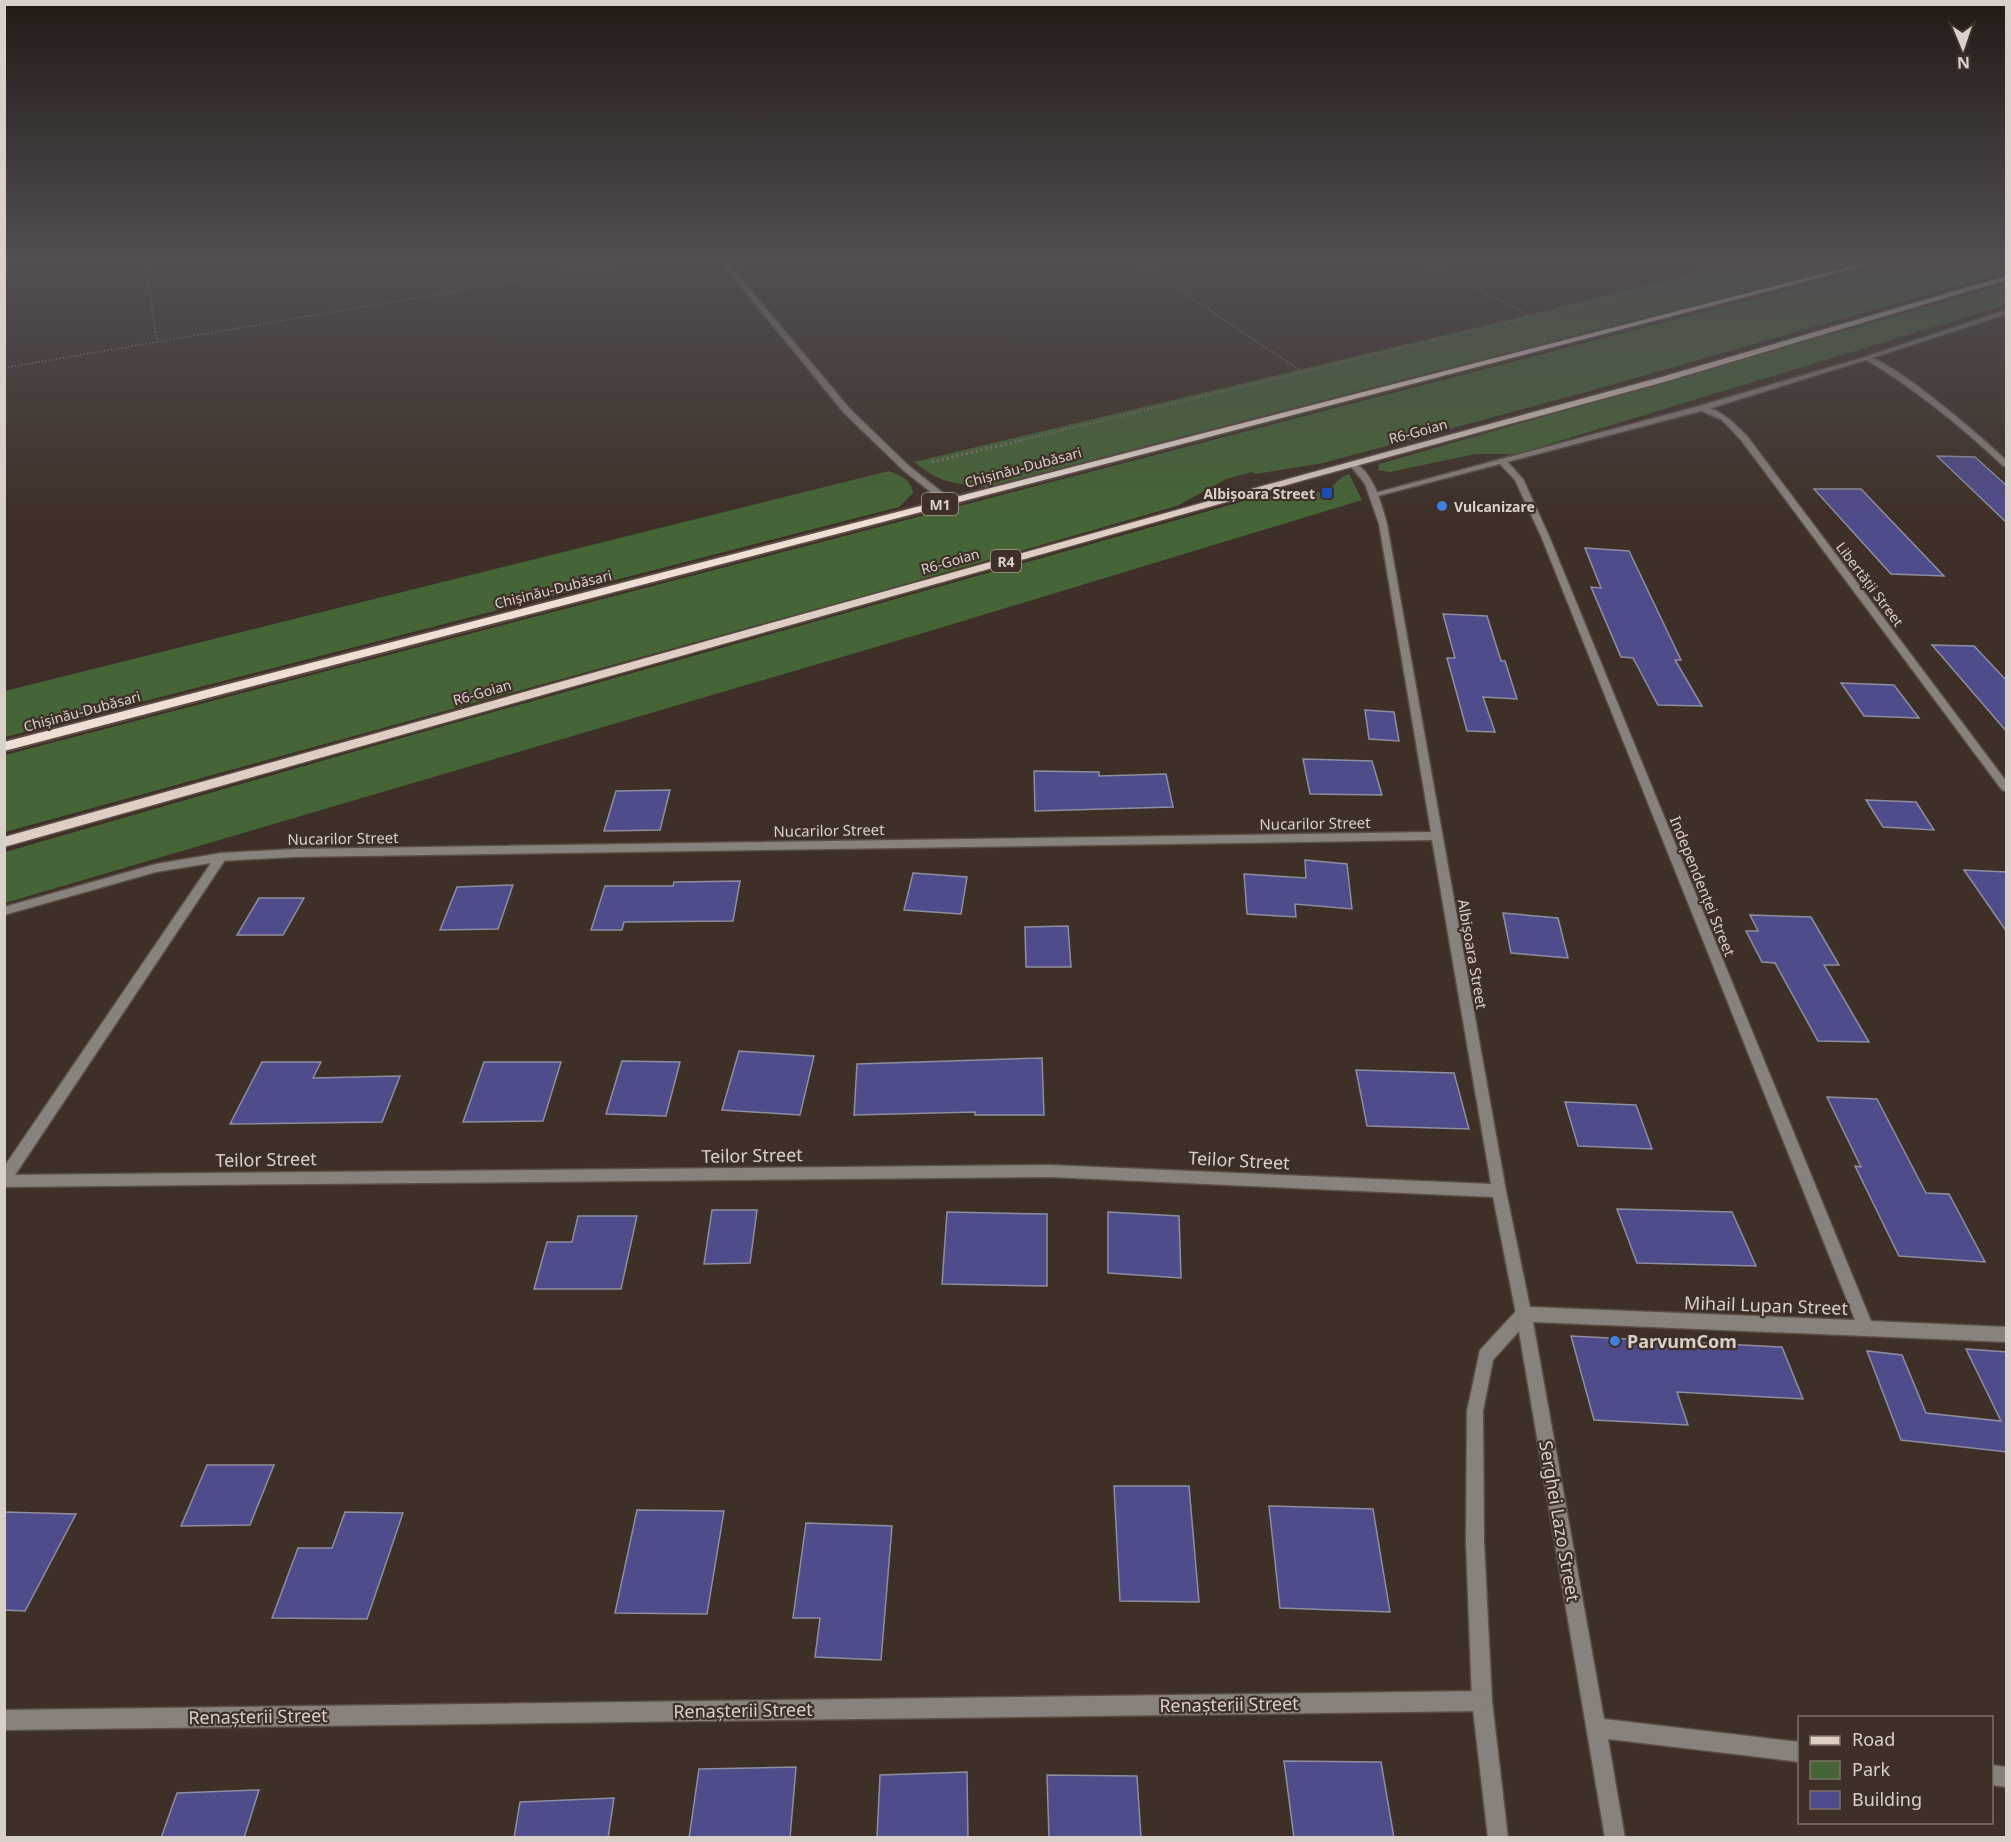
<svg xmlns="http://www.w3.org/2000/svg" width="2011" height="1842" font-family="'Noto Sans',sans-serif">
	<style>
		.green { fill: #456536 }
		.building { fill: #4f4c8b; stroke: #8e8ea0; stroke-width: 1.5 }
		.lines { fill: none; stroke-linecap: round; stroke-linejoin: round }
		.service-casing { stroke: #5a4d44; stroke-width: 3 }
		.minor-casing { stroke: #5a4d44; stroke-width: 3 }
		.primary-casing { stroke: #5a4d44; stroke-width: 3 }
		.trunk-casing { stroke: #5a4d44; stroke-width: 4 }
		.path-far1 { stroke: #81756e; stroke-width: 2; stroke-dasharray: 1.5 2; stroke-linecap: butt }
		.path { stroke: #81756e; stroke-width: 3; stroke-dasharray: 2 3; stroke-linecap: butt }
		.service { fill: #89817c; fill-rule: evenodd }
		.minor { fill: #89817c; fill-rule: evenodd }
		.primary { fill: #decec4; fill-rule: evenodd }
		.trunk { fill: #eeded4; fill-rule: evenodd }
		.transit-dot { fill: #1a4fb4; stroke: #3e3027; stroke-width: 2 }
		.shop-dot { fill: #3f7fe0; stroke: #3e3027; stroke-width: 2 }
		.labels { text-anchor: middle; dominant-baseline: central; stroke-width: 4.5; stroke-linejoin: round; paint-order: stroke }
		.far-street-label { font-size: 14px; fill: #d9d0ca; stroke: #3e3027 }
		.far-poi-label { font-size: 14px; font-weight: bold; fill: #d9d0ca; stroke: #3e3027; text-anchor: end }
		.shield { fill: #3e3027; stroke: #aaa099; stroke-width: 1.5 }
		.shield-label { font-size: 14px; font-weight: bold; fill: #d9d0ca }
		.street-label { font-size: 15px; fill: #d9d0ca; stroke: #3e3027 }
		.near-street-label { font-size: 18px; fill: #d9d0ca; stroke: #3e3027 }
		.near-poi-label { font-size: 18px; font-weight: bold; fill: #d9d0ca; stroke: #3e3027; text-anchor: start }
	</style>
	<rect width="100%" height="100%" fill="#3e3027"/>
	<path class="green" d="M1736,262H1859L986,487C952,483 942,484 914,462L1532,314Z
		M1895,262H2006V272L1597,389L1323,463L1256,474L1252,472L1226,479L1177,506L863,596L5,832V755Z
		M2006,284V305L1517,454H1475L1390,472L1378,470L1379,464Z
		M889,471C901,476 911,479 913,493L899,507L5,737V691Z
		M1349,474L1362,500L930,631L5,903V852L433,729L1262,496C1281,495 1312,498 1329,488C1337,483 1339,477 1349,474Z"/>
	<path class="building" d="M1937,456L1975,457L2007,486V523Z
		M1814,489H1861L1944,576L1891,574Z
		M1585,548L1629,551L1681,660H1675L1702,706L1658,705L1633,658L1621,657L1591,587L1601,588Z
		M1443,614L1487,616L1501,661H1505L1517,699L1483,697L1495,732L1467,731L1447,658H1455Z
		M1932,645L1974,646L2007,681V732Z
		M1841,683L1894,685L1919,718L1864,716Z
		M1365,710L1394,712L1399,741L1369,739Z
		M1303,759L1372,761L1382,795L1310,794Z
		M1034,771L1099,772V776L1166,774L1173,807L1035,811Z
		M670,790L660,830L604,831L616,791Z
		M1866,800L1916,802L1934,830L1883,827Z
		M1305,860L1347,864L1352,909L1295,904L1296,917L1247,914L1244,874L1306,878Z
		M1964,870L2007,872V932Z
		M913,873L967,877L961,914L904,910Z
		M740,881L733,921L624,922L622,930H591L605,886H673L674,882Z
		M513,885L498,929L440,930L457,887Z
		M259,898H304L283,935H237Z
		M1503,913L1558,918L1568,958L1511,953Z
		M1750,915L1811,917L1839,965H1824L1869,1042L1818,1041L1775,963L1762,962L1746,931H1758Z
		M1068,926L1071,967H1026L1025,927Z
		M739,1051L814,1056L800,1115L722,1110Z
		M1042,1058L1044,1115H975V1112L854,1115L857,1064Z
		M622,1061L680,1062L666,1116L606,1114Z
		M262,1062H321L313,1078L400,1076L382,1122L230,1124Z
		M484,1062H561L543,1121L463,1122Z
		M1356,1070L1454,1073L1469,1129L1367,1126Z
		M1827,1097L1877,1099L1926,1193L1949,1194L1985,1262L1899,1256L1855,1166L1861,1167Z
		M1565,1102L1636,1105L1652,1149L1578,1146Z
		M1617,1209L1732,1212L1756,1266L1637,1263Z
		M712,1210H757L750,1263L704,1264Z
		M947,1212L1047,1214V1286L942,1284Z
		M1108,1212L1179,1216L1181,1278L1108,1273Z
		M578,1216H637L621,1289H534L547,1242H572Z
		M1571,1336L1782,1347L1803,1399L1677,1392L1688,1425L1594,1420Z
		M1966,1349L2007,1352V1452L1901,1440L1867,1351L1902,1355L1926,1413L2001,1421Z
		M207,1465H274L250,1525L181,1526Z
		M1114,1486H1189L1199,1602L1120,1601Z
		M1269,1506L1373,1509L1390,1612L1280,1608Z
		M637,1510L724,1511L707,1614L615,1613Z
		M4,1512L76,1514L25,1611L4,1610Z
		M345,1512L403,1513L367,1619L272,1618L298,1548H332Z
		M806,1523L892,1526L881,1660L815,1657L820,1618H793Z
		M1284,1761L1381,1762L1394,1838H1294Z
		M796,1767L790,1838H689L699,1769Z
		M967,1772L968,1838H877L880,1775Z
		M1047,1775L1137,1776L1141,1838H1049Z
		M259,1790L244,1838H161L177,1793Z
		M614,1798L608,1838H514L520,1802Z"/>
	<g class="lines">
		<g class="service-casing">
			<path id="service" d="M721,262H727L850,409L909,466L952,500V504H946L903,470L844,413Z
				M2006,310V314L1869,359L1705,410L1378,496L1371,494L1699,406L1865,357Z
				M221,853L227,857L9,1184L4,1186V1167L211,863L156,872L4,915V907L156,864Z
				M1524,1307L1530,1309L1532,1314L1530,1319L1493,1360L1483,1411L1484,1542L1492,1701L1508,1838H1488L1472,1701L1466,1542L1467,1411L1480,1350L1518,1309Z"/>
		</g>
		<g class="minor-casing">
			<path id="minor" d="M1865,357C1889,356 1985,440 2006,460V466H2003C1960,425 1915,389 1865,359Z
				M1699,406C1719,407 1734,423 1747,436L2006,781V791L2002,790L1741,440L1722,420L1699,410Z
				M1499,459H1505L1523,479L1549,536L1871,1321L2006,1327V1342L1533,1322L1604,1719L1800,1742V1762L1608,1739L1625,1838H1605L1516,1314L1493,1197L1050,1177L4,1187V1175L1050,1165L1491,1184L1432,840L294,857L221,861L215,857L221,853L294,849L1431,832L1379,524L1365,484L1349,464L1353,462C1374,472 1381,503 1387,524L1506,1191L1530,1307L1855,1320L1541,536L1515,480L1499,463Z
				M1482,1691L1489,1694L1492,1701L1489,1708L1482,1711L4,1730V1710Z
				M1992,1765L2006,1767V1787L1992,1785Z"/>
		</g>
		<g class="primary-casing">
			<path id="primary" d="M2006,276V280L1664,382L1308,479L4,847V837L1302,475L1658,378Z"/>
		</g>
		<g class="trunk-casing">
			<path id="trunk" d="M1868,262H1880L4,751V742Z"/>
		</g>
		<path class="path-far1" d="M145,262L157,342
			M1138,262L1301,371
			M1424,262L1531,316
			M1709,262L1725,268
			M4,368L626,262
			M1018,441L1756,262"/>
		<path class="path" d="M932,462L1024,440"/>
		<use href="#service" class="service"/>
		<use href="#minor" class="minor"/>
		<use href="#primary" class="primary"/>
		<use href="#trunk" class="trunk"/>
	</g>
	<linearGradient id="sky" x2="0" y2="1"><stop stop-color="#221a15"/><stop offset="0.5" stop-color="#524e52"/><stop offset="1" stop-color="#524e52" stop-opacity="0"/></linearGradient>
	<rect width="2011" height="519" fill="url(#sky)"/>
	<rect class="transit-dot" x="1321" y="487" width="12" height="12" rx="3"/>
	<g class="shop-dot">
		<circle cx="1442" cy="506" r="6"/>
		<circle cx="1615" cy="1341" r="6"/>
	</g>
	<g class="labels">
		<g class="far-street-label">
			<text transform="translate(1418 431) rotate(-15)">R6-Goian</text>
			<text transform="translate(1023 467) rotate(-15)">Chișinău-Dubăsari</text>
			<text transform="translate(950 561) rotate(-16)">R6-Goian</text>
			<text transform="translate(1870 584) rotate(53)">Libertății Street</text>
			<text transform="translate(553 589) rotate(-14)">Chișinău-Dubăsari</text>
			<text transform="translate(482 692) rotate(-16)">R6-Goian</text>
			<text transform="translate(82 711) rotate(-15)">Chișinău-Dubăsari</text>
		</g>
		<g class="far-poi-label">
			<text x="1315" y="493">Albișoara Street</text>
			<text x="1454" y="506" text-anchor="start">Vulcanizare</text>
		</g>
		<g class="shield">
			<rect x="922" y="493" width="36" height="22" rx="4.5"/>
			<rect x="991" y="550" width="30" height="22" rx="4.5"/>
		</g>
		<g class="shield-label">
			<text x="940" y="504">M1</text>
			<text x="1006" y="561">R4</text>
		</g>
		<g class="street-label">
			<text transform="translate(1315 823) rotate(-1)">Nucarilor Street</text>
			<text transform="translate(829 830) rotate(-1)">Nucarilor Street</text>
			<text transform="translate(343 838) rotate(-1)">Nucarilor Street</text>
			<text transform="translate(1703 886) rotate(68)">Independenței Street</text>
			<text transform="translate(1473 954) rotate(80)">Albișoara Street</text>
		</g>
		<g class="near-street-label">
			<text transform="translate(752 1155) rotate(-1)">Teilor Street</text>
			<text transform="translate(266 1159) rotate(-1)">Teilor Street</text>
			<text transform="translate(1239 1160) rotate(3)">Teilor Street</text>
			<text transform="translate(1766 1305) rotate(2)">Mihail Lupan Street</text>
			<text transform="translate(1560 1521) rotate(80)">Serghei Lazo Street</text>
			<text transform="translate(1229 1704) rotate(-1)">Renașterii Street</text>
			<text transform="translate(743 1710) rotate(-1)">Renașterii Street</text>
			<text transform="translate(258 1716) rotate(-1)">Renașterii Street</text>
		</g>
		<g class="near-poi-label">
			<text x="1627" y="1341">ParvumCom</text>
		</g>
	</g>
	<rect width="2011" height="1842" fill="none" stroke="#d9d0ca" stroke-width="12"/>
	<rect x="1798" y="1716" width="195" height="108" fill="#3e3027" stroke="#7c7068" stroke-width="1.5"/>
	<rect x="1810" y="1736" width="30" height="9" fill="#decec4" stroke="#7c7068" stroke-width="1.5"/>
	<text x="1852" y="1746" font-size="18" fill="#d9d0ca">Road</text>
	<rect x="1810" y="1761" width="30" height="18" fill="#456536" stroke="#7c7068" stroke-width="1.5"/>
	<text x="1852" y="1776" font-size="18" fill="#d9d0ca">Park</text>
	<rect x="1810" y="1791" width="30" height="18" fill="#4f4c8b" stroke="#7c7068" stroke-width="1.5"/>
	<text x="1852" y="1806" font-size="18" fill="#d9d0ca">Building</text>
	<g transform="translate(1963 48) rotate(178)" stroke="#3e3027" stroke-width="4.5" paint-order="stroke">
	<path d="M0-4.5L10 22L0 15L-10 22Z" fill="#d9d0ca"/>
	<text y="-9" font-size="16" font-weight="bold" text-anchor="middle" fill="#d9d0ca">N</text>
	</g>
</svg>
